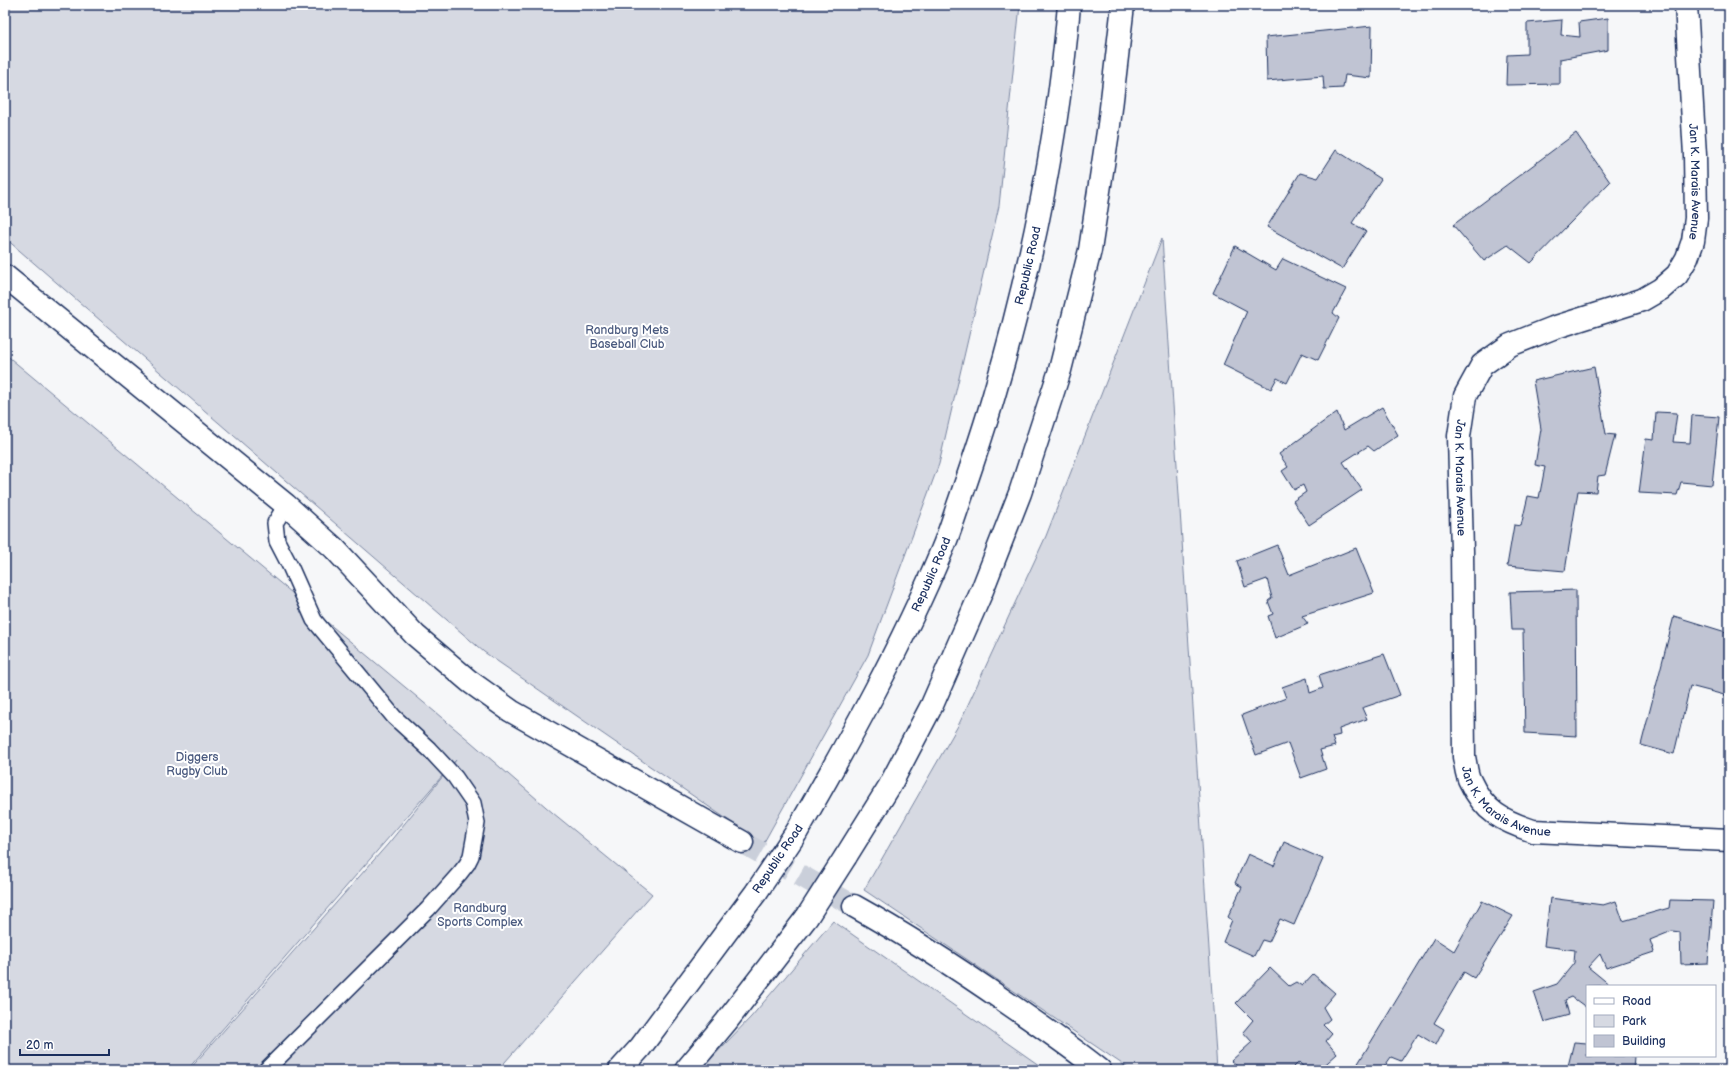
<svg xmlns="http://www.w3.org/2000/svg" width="1734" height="1075" font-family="'Balsamiq Sans',sans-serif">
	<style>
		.green { fill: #d6d9e2; stroke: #7884a0 }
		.building { fill: #c0c4d3; stroke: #1b2f5e }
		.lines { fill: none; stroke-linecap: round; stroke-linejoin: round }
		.street-tunnel { stroke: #cacfda; stroke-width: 22; stroke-dasharray: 22 11; stroke-linecap: butt }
		.lane-casing { stroke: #1b2f5e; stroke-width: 18 }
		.street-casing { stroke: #1b2f5e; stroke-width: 25 }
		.secondary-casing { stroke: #1b2f5e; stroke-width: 25 }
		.lane { stroke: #fff; stroke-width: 15 }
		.street { stroke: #fff; stroke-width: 22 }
		.secondary { stroke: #fff; stroke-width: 22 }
		.secondary-bridge-casing { stroke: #1b2f5e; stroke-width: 25; stroke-linecap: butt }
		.secondary-bridge { stroke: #fff; stroke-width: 22 }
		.labels { text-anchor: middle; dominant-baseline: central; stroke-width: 4; stroke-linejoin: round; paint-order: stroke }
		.street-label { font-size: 12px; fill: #1b2f5e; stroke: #fff }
		.park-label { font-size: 12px; fill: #4a5a7f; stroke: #fff }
	</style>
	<rect width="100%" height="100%" fill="#f6f7f9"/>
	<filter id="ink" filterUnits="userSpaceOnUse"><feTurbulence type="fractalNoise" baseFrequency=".025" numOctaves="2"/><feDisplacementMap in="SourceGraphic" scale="8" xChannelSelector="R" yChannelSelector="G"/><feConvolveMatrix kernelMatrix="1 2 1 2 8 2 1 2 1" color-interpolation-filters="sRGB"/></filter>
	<g filter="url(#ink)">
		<path class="green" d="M5,5H1020L999,206L939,464L868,655L763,844L484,652L5,238Z
			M1162,238L1217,1070H1131L864,890L959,724L1046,536Z
			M5,354L471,742L553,813L652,894L498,1070H189L388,844L456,760L187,1070H5Z
			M833,921L1046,1070H700L751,1017Z"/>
		<path class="building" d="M1608,18V50L1560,59V84L1506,85L1507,55L1527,54V23L1562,20L1561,35L1580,37L1579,22Z
			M1372,26L1371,78L1345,75L1343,88L1324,89L1323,76L1267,81L1266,37Z
			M1576,133L1610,182L1531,263L1508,245L1484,261L1453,225Z
			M1336,150L1381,179L1352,223L1366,231L1342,269L1267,227L1300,173L1318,178Z
			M1235,246L1276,270L1283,259L1346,289L1333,313L1339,318L1318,360L1302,353L1287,383L1277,378L1271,389L1223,365L1247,311L1213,293Z
			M1594,367L1606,434L1615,435L1605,475L1598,476L1596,492L1578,491L1565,571L1507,566L1514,525L1521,526L1528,496L1539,498L1545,467L1535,465L1541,429L1533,381Z
			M1382,407L1398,435L1374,451L1368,446L1343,462L1362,490L1309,525L1293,501L1306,492L1303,485L1294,490L1282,471L1288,467L1279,454L1337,412L1344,430Z
			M1656,412L1677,413L1673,442L1690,443L1692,415L1719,417L1712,485L1681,482L1677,495L1639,493L1646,439L1654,440Z
			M1277,545L1289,575L1356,548L1374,593L1302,616L1308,624L1275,638L1268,616L1273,614L1268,601L1272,598L1267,579L1245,587L1237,561Z
			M1576,590L1577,736L1525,733L1523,630H1512L1510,592Z
			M1674,616L1729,633V692L1728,696L1690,686L1674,754L1641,745Z
			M1384,654L1400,695L1362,708L1367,719L1339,729L1340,735L1332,737L1335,746L1320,750L1326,769L1301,778L1288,743L1256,755L1242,715L1286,698L1282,687L1307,678L1310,693L1323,688L1319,675Z
			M1284,842L1323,859L1294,925L1280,919L1269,942L1262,940L1254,956L1223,942L1232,920L1228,917L1242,887L1235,883L1248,854L1274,866Z
			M1550,898L1603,905L1616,901L1623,921L1669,908L1670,900L1713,901L1708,963L1681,964L1680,932L1672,931L1650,940L1654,952L1606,968L1600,954L1588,967L1610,985L1587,986V1008L1572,997L1565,1000L1569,1015L1544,1022L1534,992L1557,984L1574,963L1575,950L1544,946Z
			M1482,901L1513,916L1474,978L1464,972L1434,1023L1444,1029L1436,1045L1418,1034L1401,1061L1391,1057L1382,1070H1354L1434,938L1454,951Z
			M1270,968L1289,986L1296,982L1302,986L1313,974L1335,993L1323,1007L1330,1019L1323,1025L1332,1034L1326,1041L1337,1054L1319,1070H1306L1299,1062L1291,1070H1274L1272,1069L1271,1070H1241L1231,1061L1252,1042L1243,1032L1253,1020L1236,1003Z
			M1574,1042L1587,1043V1056H1634L1633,1070H1567Z"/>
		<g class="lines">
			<path class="street-tunnel" d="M742,842L854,906"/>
			<g class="lane-casing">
				<path id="lane" d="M266,1070L428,909L460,873L467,864L471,856L477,823L473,803L455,777L429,749L394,717L314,620L290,566L277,541L275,523L286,505"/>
			</g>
			<g class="street-casing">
				<g id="street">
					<path id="s1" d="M1686,5L1695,155L1696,218L1693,241L1687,258L1677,275L1661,289L1642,300L1553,328L1510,345L1482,365L1465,396L1459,436L1462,551L1464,757C1466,765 1466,774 1470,781C1484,812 1503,821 1533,831L1729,840"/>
					<path d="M5,276L286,505L334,548L415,635L469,681L511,711L742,842"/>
					<path d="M854,906C906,935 957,968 1006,1002C1038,1024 1070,1046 1100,1070"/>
				</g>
			</g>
			<g class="secondary-casing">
				<g id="secondary">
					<path id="s2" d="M796,833C849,741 901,648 942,550C949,534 954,517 960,500C972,465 984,430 994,395C1032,266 1058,139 1069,5"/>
					<path d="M846,856L889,787L932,705L981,593L1020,493L1060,370L1090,250L1109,125L1123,5"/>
					<path d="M620,1070L640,1048L757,891"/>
					<path d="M686,1070L726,1022L807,917"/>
				</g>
			</g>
			<use href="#lane" class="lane"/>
			<use href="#street" class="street"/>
			<use href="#secondary" class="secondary"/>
			<g class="secondary-bridge-casing">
				<path id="secondary-bridge" d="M757,891L796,833
					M807,917L846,856"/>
			</g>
			<use href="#secondary-bridge" class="secondary-bridge"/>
		</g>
	</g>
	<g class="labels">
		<g class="street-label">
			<text stroke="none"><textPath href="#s1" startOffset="177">Jan K. Marais Avenue</textPath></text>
			<text stroke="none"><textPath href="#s2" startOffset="616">Republic Road</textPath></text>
			<text stroke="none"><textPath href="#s1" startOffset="609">Jan K. Marais Avenue</textPath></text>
			<text stroke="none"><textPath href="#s2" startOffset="292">Republic Road</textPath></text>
			<text stroke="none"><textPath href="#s1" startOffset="956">Jan K. Marais Avenue</textPath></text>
			<text transform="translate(778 859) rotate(-56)">Republic Road</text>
		</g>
		<g class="park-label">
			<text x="627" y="330">Randburg Mets<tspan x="627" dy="14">Baseball Club</tspan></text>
			<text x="197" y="757">Diggers<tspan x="197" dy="14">Rugby Club</tspan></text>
			<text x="480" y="908">Randburg<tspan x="480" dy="14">Sports Complex</tspan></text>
		</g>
	</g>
	<rect width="1734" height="1075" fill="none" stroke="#fff" stroke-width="20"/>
	<rect x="10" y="10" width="1714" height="1055" fill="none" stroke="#1b2f5e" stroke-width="1.5" filter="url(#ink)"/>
	<rect x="1586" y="985" width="130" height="72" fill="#ffffff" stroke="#a4acbf"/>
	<rect x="1594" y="998" width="20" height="6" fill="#ffffff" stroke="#a4acbf"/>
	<text x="1622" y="1005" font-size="12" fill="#1b2f5e">Road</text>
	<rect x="1594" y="1015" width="20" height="12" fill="#d6d9e2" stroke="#a4acbf"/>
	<text x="1622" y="1025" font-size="12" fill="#1b2f5e">Park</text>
	<rect x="1594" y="1035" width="20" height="12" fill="#c0c4d3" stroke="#a4acbf"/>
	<text x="1622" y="1045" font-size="12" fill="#1b2f5e">Building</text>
	<path d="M20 1049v6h89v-6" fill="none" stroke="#1b2f5e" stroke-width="2"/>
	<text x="26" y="1049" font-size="12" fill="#1b2f5e" stroke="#ffffff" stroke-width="3" paint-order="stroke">20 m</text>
</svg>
